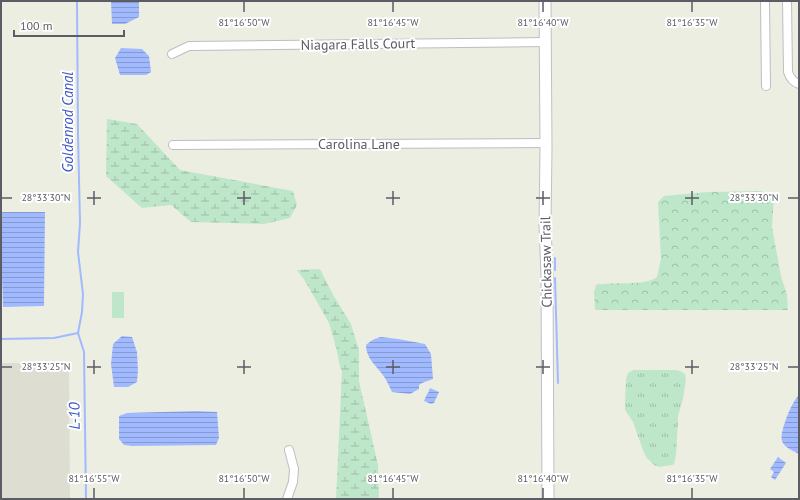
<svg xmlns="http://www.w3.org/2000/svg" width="800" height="500" font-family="'PT Sans',sans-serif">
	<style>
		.education { fill: #ddded1 }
		.grass { fill: url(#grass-tufts) }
		.forest { fill: url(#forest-crowns) }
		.wetland { fill: url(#wetland-marsh) }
		.garden { fill: #bee7ca }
		.water { fill: url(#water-rules) }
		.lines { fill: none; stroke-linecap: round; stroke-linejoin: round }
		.stream { stroke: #a1b9ff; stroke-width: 2 }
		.street-casing { stroke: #bdbdc4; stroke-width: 10 }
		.secondary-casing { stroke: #bfbfc8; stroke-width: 13 }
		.street { stroke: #fff; stroke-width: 8 }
		.secondary { stroke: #fff; stroke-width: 11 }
		.ticks { fill: none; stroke: #5b5c64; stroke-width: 1.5 }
		.labels { text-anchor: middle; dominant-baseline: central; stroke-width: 4; stroke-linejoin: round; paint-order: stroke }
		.street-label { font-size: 14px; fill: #5b5c64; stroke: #fff }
		.water-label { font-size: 15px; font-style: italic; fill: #4057c6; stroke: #fff }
		.ticks-label { font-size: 10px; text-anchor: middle; fill: #5b5c64; stroke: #fff; stroke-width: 4; stroke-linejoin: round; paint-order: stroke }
	</style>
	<defs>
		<pattern id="grass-tufts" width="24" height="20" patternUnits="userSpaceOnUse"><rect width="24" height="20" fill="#bee7ca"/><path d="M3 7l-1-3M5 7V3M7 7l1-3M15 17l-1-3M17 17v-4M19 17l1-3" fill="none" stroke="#9dbea8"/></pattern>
		<pattern id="forest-crowns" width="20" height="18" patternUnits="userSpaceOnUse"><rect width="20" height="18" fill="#bee7ca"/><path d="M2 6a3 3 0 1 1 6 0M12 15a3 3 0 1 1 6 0" fill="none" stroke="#9dbea8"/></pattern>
		<pattern id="wetland-marsh" width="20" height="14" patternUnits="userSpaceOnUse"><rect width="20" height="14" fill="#bee7ca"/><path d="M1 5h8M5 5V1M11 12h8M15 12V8" fill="none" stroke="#9dbea8"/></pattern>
		<pattern id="water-rules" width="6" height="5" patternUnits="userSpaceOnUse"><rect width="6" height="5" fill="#a1b9ff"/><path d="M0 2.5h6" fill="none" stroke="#869ad2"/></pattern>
	</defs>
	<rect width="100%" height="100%" fill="#edeee2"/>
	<path class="education" d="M1,363H69L70,499H1Z"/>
	<path class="grass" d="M633,370H676L680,371L685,374L686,379L683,399L678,416V423L676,454L675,460L674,464L672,465L659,467L654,465L647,458L644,453L633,422L625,410V403L626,379L628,373Z"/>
	<path class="forest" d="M761,191L774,196L772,227L781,276L787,295L788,310H595L594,292L596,285C612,281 644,287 657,277L661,259L658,202L664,196L708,192Z"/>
	<path class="wetland" d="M107,119L137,124L180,170L293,191L297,205L290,218L264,224L191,222L171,205L142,208L106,176Z
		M320,269L332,293L351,324L359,350V381L378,465L379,499H336L342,371L340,367L336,347L329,323L305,281L297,270Z"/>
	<path class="garden" d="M112,292H124V318H112Z"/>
	<path class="water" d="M111,1H139V17L125,24H112Z
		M121,48L142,49L149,56L151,72L146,75H120L115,58Z
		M1,212H45L44,306L3,307L1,246Z
		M122,336L132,337L137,352L138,370L137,382L128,387H114L111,364L113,344Z
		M381,337L398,339L425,344L431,354L433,379L422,383L419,385V389L410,394L392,392C390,388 388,383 385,378C378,367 366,359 366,345C372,340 373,339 381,337Z
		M430,388L439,392L434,403L431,404L424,401L427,394L428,393Z
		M799,395V454C793,451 784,447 782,441C779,433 792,401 799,395Z
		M197,411L217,412L219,438L216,445L132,446L124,445L119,439V416L127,413Z
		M778,457L786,463L775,480L771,477L774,472L770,469Z"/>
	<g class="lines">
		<path class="stream" d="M77,1L78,134L80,223L78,252L83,294L82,312L78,333L84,352L86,499
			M555,258V270
			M555,278L558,383
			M1,339L54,338L78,333"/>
		<g class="street-casing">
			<path id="street" d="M765,1L766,86
				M787,1L788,72C790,78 793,82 799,84
				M172,54L189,46L545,42
				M173,145L546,143
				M287,499L293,482L294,469L289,450"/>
		</g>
		<g class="secondary-casing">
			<path id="secondary" d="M545,1L546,148L545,225L547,275L548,499"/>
		</g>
		<use href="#street" class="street"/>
		<use href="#secondary" class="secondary"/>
	</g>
	<path class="ticks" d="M244,2V12M393,2V12M543,2V12M692,2V12M94,191V205M244,191V205M393,191V205M543,191V205M692,191V205M2,198H12M87,198H101M237,198H251M386,198H400M536,198H550M685,198H699M788,198H798M94,360V374M244,360V374M393,360V374M543,360V374M692,360V374M2,367H12M87,367H101M237,367H251M386,367H400M536,367H550M685,367H699M788,367H798M94,488V498M244,488V498M393,488V498M543,488V498M692,488V498"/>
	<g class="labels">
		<g class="street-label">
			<text transform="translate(358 44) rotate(-1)">Niagara Falls Court</text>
			<text x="359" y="144">Carolina Lane</text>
			<text transform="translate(546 262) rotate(-91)">Chickasaw Trail</text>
		</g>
		<g class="water-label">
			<text transform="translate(67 122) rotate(-90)">Goldenrod Canal</text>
			<text transform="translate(74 416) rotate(-91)">L-10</text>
		</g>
	</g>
	<g class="ticks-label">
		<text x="244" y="26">81°16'50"W</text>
		<text x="393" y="26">81°16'45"W</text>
		<text x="543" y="26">81°16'40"W</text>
		<text x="692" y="26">81°16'35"W</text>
		<text x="46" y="201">28°33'30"N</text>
		<text x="754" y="201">28°33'30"N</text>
		<text x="46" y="370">28°33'25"N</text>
		<text x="754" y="370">28°33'25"N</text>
		<text x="94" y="482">81°16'55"W</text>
		<text x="244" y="482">81°16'50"W</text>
		<text x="393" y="482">81°16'45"W</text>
		<text x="543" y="482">81°16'40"W</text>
		<text x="692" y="482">81°16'35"W</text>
	</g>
	<rect width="800" height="500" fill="none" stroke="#5b5c64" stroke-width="4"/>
	<path d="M14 30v6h110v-6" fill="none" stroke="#5b5c64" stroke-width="2"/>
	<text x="20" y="30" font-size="12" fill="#5b5c64" stroke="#ffffff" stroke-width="3" paint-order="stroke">100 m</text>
</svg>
